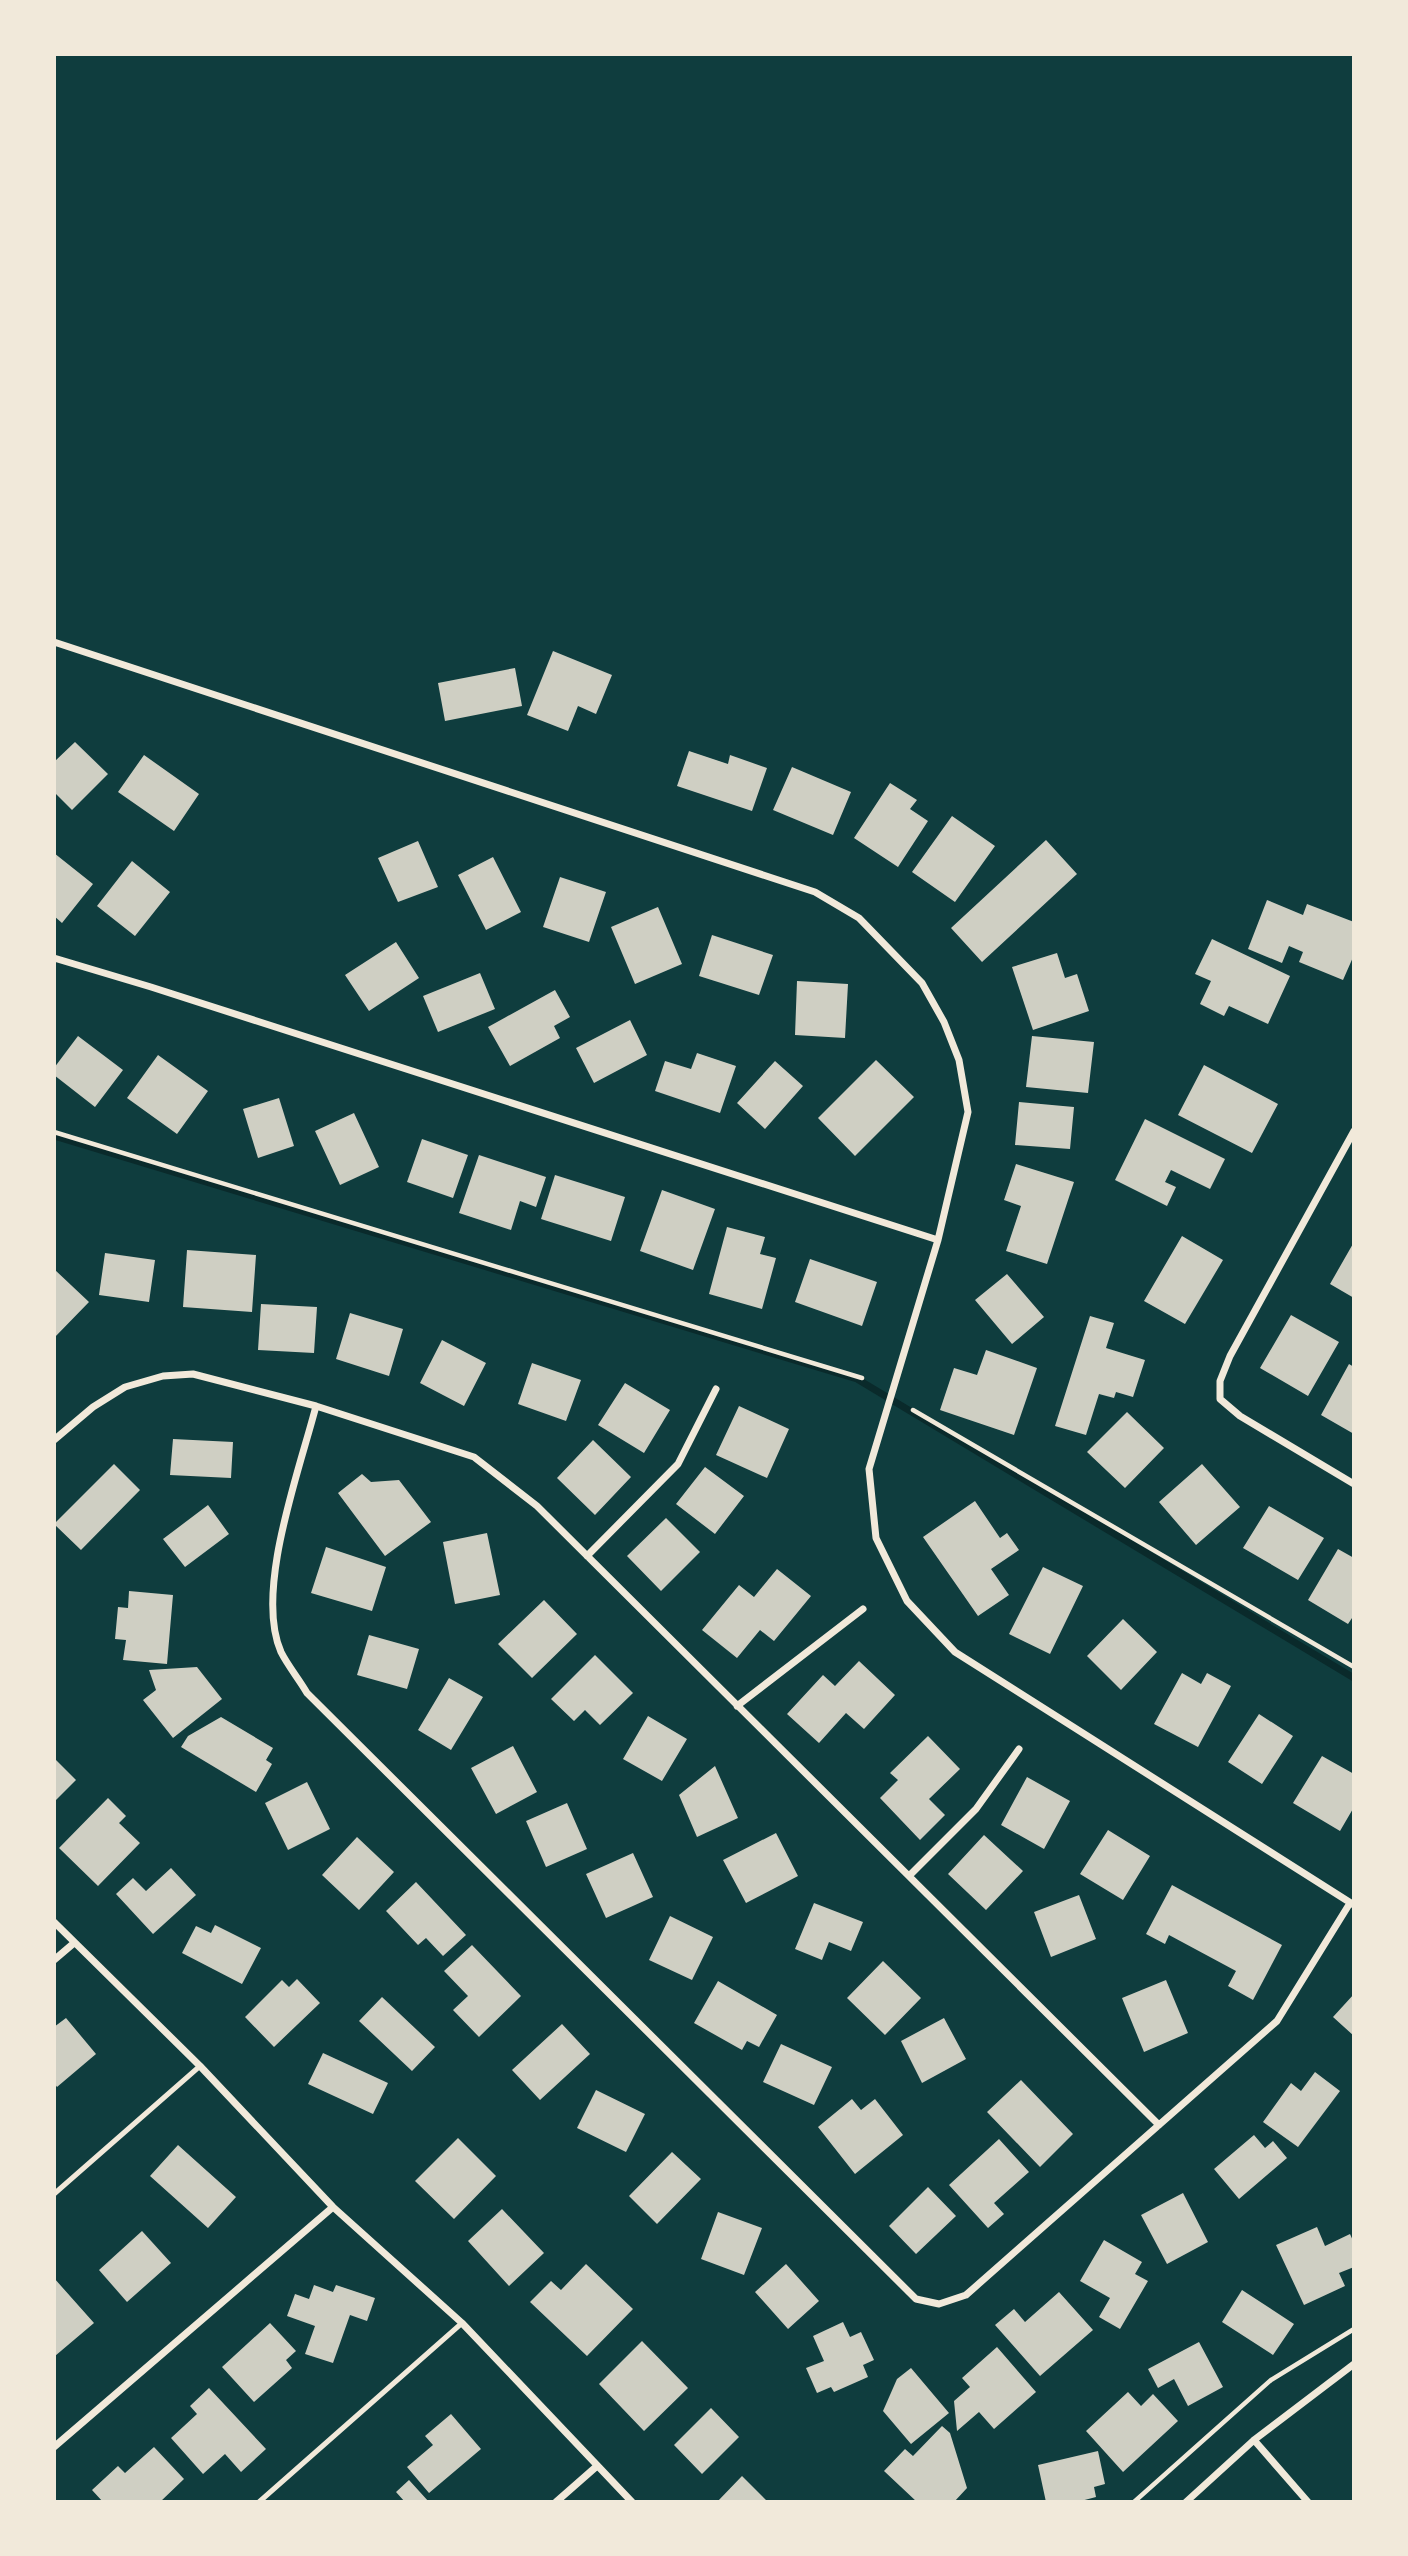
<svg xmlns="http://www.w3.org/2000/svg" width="1408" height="2556" font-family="Georgia,serif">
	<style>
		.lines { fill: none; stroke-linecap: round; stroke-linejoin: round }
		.stream { stroke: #0a2a2b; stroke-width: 7 }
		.building { fill: #cfcfc3 }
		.path { stroke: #f1e9da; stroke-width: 4.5 }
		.service { stroke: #f1e9da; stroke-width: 5 }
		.minor { stroke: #f1e9da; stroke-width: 7 }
	</style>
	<rect width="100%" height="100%" fill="#0f3d3e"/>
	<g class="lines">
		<path class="stream" d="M54,1136L857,1379L1354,1678"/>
	</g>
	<path class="building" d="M553,651L612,675L596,714L578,706L568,731L527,715Z
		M515,668L522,706L445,721L438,683Z
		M75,742L108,774L72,810L54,792V762Z
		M689,751L728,764L730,755L767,768L752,811L677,786Z
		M144,755L199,794L174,831L118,792Z
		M792,767L851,792L833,835L773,810Z
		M890,783L917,800L910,809L928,821L898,867L854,838Z
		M952,816L995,846L955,902L912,872Z
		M1046,840L1077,874L982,962L951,928Z
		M418,841L438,887L398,902L378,858Z
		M54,853L93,884L62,923L54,916Z
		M493,857L521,912L486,930L458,875Z
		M132,861L170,892L135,936L97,906Z
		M560,877L606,892L589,942L543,927Z
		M1267,900L1303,915L1307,904L1354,922V955L1343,980L1299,962L1303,952L1289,946L1282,963L1248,949Z
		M658,907L682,964L635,984L611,927Z
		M712,935L773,955L759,995L699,976Z
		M1212,939L1290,976L1268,1024L1229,1006L1224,1016L1200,1004L1211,981L1195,974Z
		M396,942L419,978L369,1011L345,975Z
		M1057,953L1065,978L1077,974L1089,1011L1033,1030L1012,967Z
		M480,973L495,1009L438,1032L423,996Z
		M797,981L848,984L845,1038L795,1035Z
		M555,990L570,1017L554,1026L560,1038L510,1066L488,1027Z
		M630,1020L647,1055L594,1083L576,1048Z
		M78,1036L123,1070L95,1107L54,1075V1068Z
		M1032,1036L1094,1042L1088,1093L1026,1087Z
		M697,1053L736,1066L720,1113L655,1091L665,1061L691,1069Z
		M158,1055L208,1091L177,1134L127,1098Z
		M876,1060L914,1097L855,1156L818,1118Z
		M775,1061L803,1086L765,1129L737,1103Z
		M1204,1065L1278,1104L1252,1153L1178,1115Z
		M279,1098L294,1146L258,1158L243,1109Z
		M1019,1102L1074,1107L1070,1149L1015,1145Z
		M354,1113L379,1167L340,1185L315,1131Z
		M1145,1119L1225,1159L1210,1189L1171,1170L1165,1182L1176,1187L1167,1206L1115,1180Z
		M422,1139L468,1155L453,1198L407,1182Z
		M479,1155L546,1177L536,1207L520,1201L511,1230L459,1213Z
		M1016,1164L1074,1182L1047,1264L1006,1251L1021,1206L1004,1200Z
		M555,1175L625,1197L611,1241L541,1219Z
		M662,1190L715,1209L693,1270L640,1251Z
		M727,1227L765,1237L760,1254L776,1258L762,1309L709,1294Z
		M1182,1236L1223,1260L1185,1324L1144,1301Z
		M1354,1242V1298L1330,1284Z
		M187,1250L256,1255L252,1312L183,1307Z
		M105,1253L155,1260L149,1302L99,1295Z
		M810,1259L877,1282L862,1326L795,1302Z
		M54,1269L89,1302L54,1338Z
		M1007,1274L1044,1317L1012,1344L975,1300Z
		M261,1304L317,1307L314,1353L258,1350Z
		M350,1313L403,1329L389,1376L336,1359Z
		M1291,1315L1339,1342L1308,1396L1260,1368Z
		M1090,1316L1114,1323L1106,1348L1145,1360L1133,1397L1116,1392L1114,1398L1099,1394L1086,1435L1055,1426Z
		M442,1340L486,1363L464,1406L420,1383Z
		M986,1350L1037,1368L1014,1435L940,1410L954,1368L977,1375Z
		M532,1363L581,1380L566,1421L518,1404Z
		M1349,1364L1354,1367V1434L1321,1415Z
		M625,1383L670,1410L644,1453L598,1425Z
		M739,1406L789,1429L767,1478L716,1455Z
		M1127,1412L1164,1448L1125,1488L1087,1452Z
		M173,1439L233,1442L231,1478L170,1475Z
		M593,1440L631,1477L595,1515L557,1478Z
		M114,1464L140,1490L81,1550L54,1524Z
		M1202,1464L1240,1507L1196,1545L1159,1502Z
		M705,1467L744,1496L715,1534L676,1504Z
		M362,1474L371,1482L399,1480L431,1522L385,1556L338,1493Z
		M975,1501L1000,1538L1007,1533L1019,1550L991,1569L1009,1595L978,1616L923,1537Z
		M208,1505L229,1534L185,1567L163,1539Z
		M1269,1506L1324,1538L1298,1580L1243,1548Z
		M666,1518L700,1552L661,1591L627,1556Z
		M487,1533L500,1595L455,1604L443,1542Z
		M326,1547L386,1567L372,1611L311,1593Z
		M1338,1549L1354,1558V1615L1348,1624L1308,1600Z
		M1043,1567L1083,1586L1050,1654L1009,1634Z
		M777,1569L811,1596L774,1641L760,1630L737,1658L702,1630L739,1585L754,1597Z
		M129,1591L173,1595L167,1664L123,1660L126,1640L115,1639L118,1607L128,1608Z
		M544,1600L577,1634L532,1678L498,1644Z
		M1123,1619L1157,1652L1121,1690L1087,1656Z
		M369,1635L419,1649L407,1689L357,1675Z
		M595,1655L633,1693L600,1725L585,1710L574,1721L551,1699Z
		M859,1661L895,1695L864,1729L846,1713L819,1743L787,1714L823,1675L835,1686Z
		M197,1667L222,1699L173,1738L143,1700L156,1690L149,1670Z
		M1182,1673L1201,1684L1207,1673L1231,1686L1198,1747L1154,1724Z
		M449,1678L483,1697L451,1750L418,1730Z
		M1259,1714L1293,1736L1262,1784L1228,1762Z
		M648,1716L687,1739L662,1781L623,1759Z
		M221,1717L273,1748L266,1760L272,1764L256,1792L181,1747L188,1736Z
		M928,1736L960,1769L929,1799L945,1815L920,1840L880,1798L898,1780L890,1773Z
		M513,1746L537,1792L496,1814L471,1768Z
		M1322,1756L1354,1774V1807L1340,1831L1293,1803Z
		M54,1758L76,1780L54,1802Z
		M715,1766L738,1818L697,1837L679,1795Z
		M1027,1777L1070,1801L1044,1849L1001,1825Z
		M307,1782L330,1829L288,1850L265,1803Z
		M108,1798L126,1816L119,1823L140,1843L98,1886L59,1848Z
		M567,1803L587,1849L546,1867L526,1821Z
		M1108,1830L1150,1856L1123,1900L1080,1874Z
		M776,1833L798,1876L746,1903L723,1860Z
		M984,1835L1023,1871L986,1910L948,1874Z
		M357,1837L394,1872L359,1910L322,1875Z
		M633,1853L653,1897L606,1918L586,1874Z
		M171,1868L196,1895L153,1934L116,1894L133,1878L146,1891Z
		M416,1882L466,1935L443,1956L426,1938L418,1945L386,1911Z
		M1172,1885L1282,1945L1253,2000L1228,1986L1236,1971L1169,1935L1165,1944L1146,1934Z
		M1079,1895L1096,1939L1051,1957L1034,1912Z
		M814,1903L863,1922L851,1951L829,1942L822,1960L795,1949Z
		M670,1916L713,1937L692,1980L649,1960Z
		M215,1925L261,1948L242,1984L182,1953L196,1926L211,1933Z
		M472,1945L521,1996L479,2037L453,2010L468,1996L444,1971Z
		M883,1961L921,1998L885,2035L847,1998Z
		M297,1979L320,2003L274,2047L245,2017L282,1980L289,1987Z
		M1166,1980L1188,2033L1144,2052L1122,1998Z
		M718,1981L777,2015L759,2047L747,2041L742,2050L694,2023Z
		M1354,1994V2036L1333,2017Z
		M382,1997L435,2047L412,2071L359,2021Z
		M66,2018L96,2054L57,2087L54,2083V2027Z
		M944,2018L966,2059L922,2083L901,2041Z
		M562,2024L590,2054L540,2100L512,2070Z
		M781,2044L832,2067L814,2105L763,2082Z
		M323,2053L388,2083L373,2114L308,2084Z
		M1315,2072L1340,2091L1298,2147L1263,2122L1291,2083L1301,2091Z
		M1021,2080L1073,2134L1040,2167L987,2112Z
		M596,2090L645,2114L626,2152L577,2128Z
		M852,2099L861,2110L875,2099L903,2135L855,2174L818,2127Z
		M1254,2135L1265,2148L1273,2141L1287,2158L1239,2199L1214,2169Z
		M458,2138L496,2176L454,2219L415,2181Z
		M999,2139L1029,2172L994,2203L1004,2214L988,2228L949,2185Z
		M178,2145L236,2197L208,2228L150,2176Z
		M672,2152L701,2179L657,2224L629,2196Z
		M928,2187L956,2216L916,2254L889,2226Z
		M1183,2193L1208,2242L1167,2264L1141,2215Z
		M502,2209L544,2253L509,2286L468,2241Z
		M718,2212L762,2228L744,2275L701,2259Z
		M1317,2227L1325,2246L1350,2234L1354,2243V2267L1339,2273L1345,2286L1304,2305L1276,2245Z
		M142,2231L171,2263L127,2302L99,2270Z
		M1104,2240L1142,2262L1135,2274L1148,2281L1120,2329L1099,2317L1110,2298L1080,2281Z
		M586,2264L633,2309L587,2356L530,2302L551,2281L561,2290Z
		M786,2264L819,2301L788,2329L755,2292Z
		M54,2278L94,2323L55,2356L54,2355Z
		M314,2285L333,2292L336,2285L375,2298L367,2321L350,2315L333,2363L305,2354L315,2326L287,2316L295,2294L309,2299Z
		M1242,2290L1294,2324L1273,2355L1222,2322Z
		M1059,2292L1093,2330L1040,2376L995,2325L1014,2309L1025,2322Z
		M843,2322L850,2337L861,2332L874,2360L863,2365L868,2377L834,2392L831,2387L817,2393L806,2368L824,2361L813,2336Z
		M270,2323L296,2351L286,2360L292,2368L254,2402L222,2367Z
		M642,2341L688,2388L644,2431L599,2384Z
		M1199,2342L1223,2387L1188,2406L1174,2379L1158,2388L1148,2369Z
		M997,2347L1036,2392L994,2429L979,2412L957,2431L954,2401L970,2387L962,2378Z
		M911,2368L949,2413L911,2444L883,2411L897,2379Z
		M209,2388L266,2449L241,2472L225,2454L203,2474L171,2438L197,2414L190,2406Z
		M1128,2392L1141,2406L1153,2394L1178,2421L1123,2472L1086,2431Z
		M711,2408L739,2437L702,2474L674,2445Z
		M451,2414L481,2449L429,2493L407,2467L433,2445L425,2436Z
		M942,2426L950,2433L967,2488L954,2502H917L884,2471L905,2449L913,2456Z
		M154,2447L184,2479L160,2502H103L92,2490L118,2466L125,2473Z
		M1098,2451L1105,2484L1094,2487L1096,2497L1077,2502H1046L1038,2465Z
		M742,2476L768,2502H717Z
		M409,2480L429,2502H405L396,2492Z"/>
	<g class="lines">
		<path class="path" d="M54,1132L862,1378
			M913,1410L1354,1667
			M1134,2502L1271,2380L1354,2329"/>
		<path class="service" d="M54,2194L200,2066
			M259,2502L462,2323"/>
		<path class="minor" d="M54,642L815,892L859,918L922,983L944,1022L959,1060L968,1112L938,1240L869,1469L876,1538L907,1601L955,1652L1354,1905
			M54,958L151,987L938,1240
			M1354,1131L1230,1356L1220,1381V1399L1240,1416L1354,1484
			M316,1406C300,1469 254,1591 281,1652C288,1666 299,1679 307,1693L916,2299L939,2304L966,2295L1277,2021L1350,1903
			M54,1440L93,1407L125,1387L163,1376L193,1374L316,1406L474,1457L537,1506L1159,2125
			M587,1556L678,1464L716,1389
			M737,1706L863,1609
			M909,1876L976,1809L1019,1749
			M54,1922L200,2066L333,2207L462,2323L632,2502
			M54,1960L74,1943
			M1254,2440L1308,2502
			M54,2447L333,2207
			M556,2502L597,2466
			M1186,2502L1254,2440L1354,2364"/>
	</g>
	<rect width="1408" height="2556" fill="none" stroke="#f1e9da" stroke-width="112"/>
</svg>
